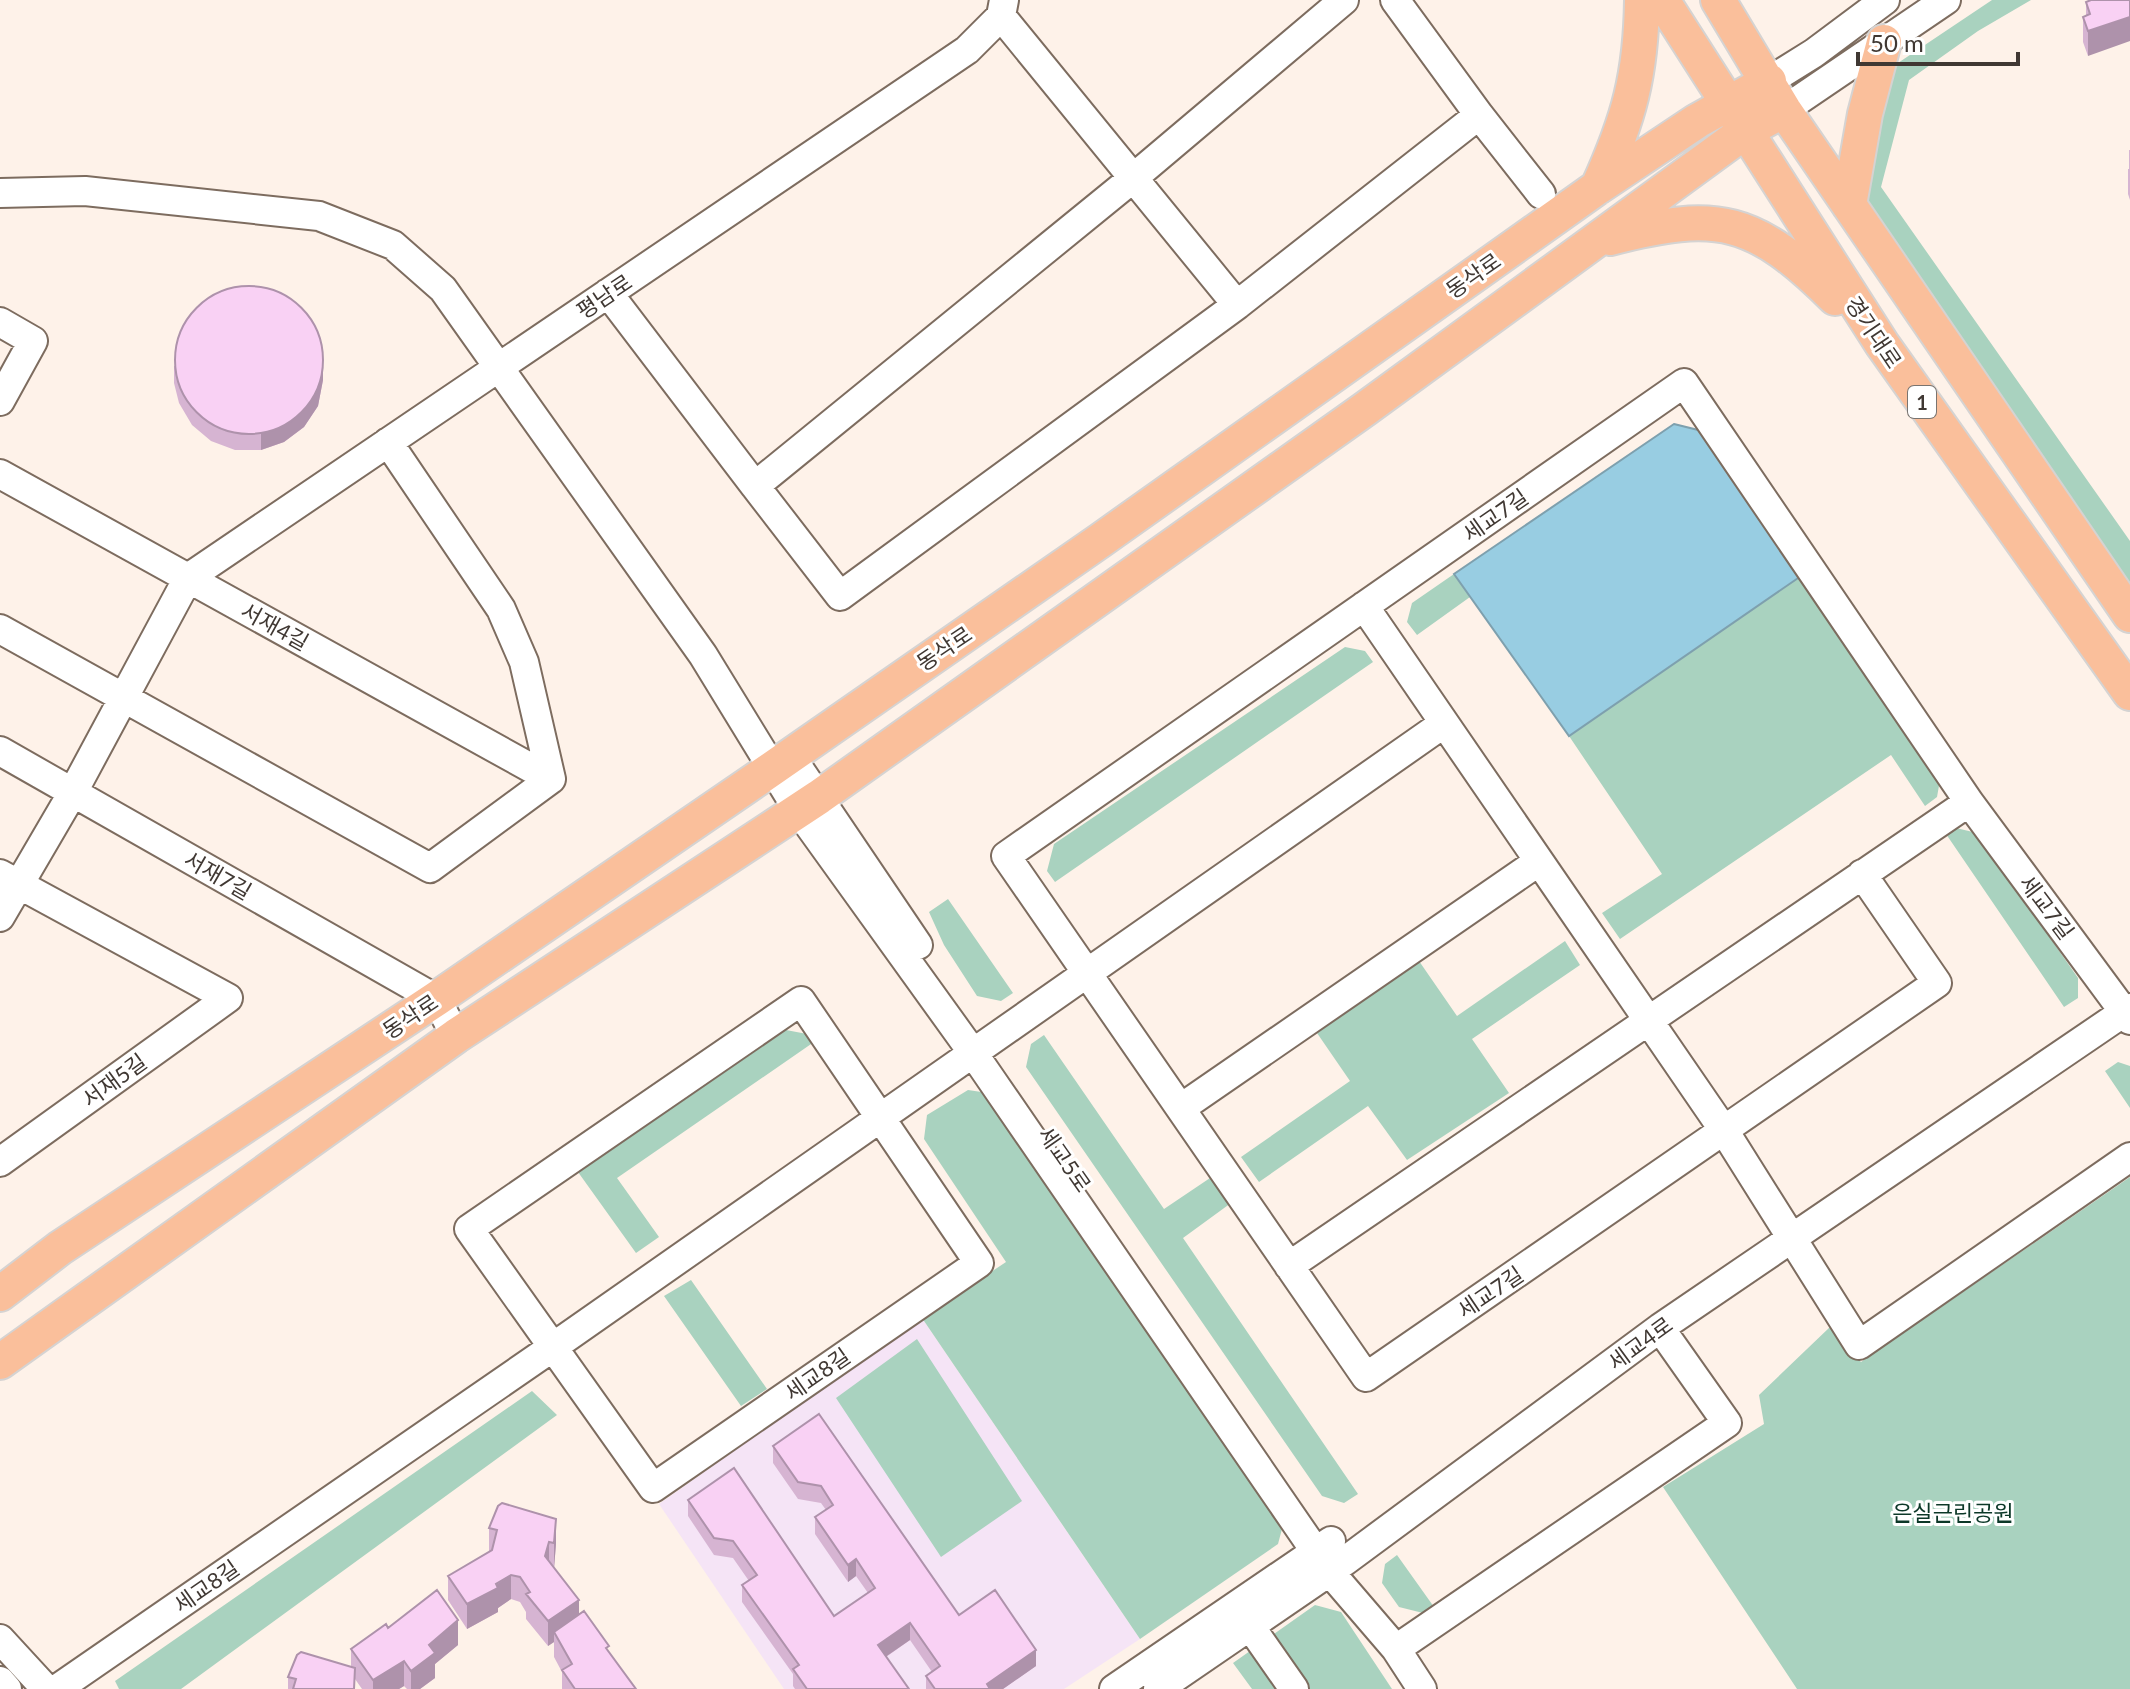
<svg xmlns="http://www.w3.org/2000/svg" width="2130" height="1689" font-family="Lato,'Noto Sans KR',sans-serif">
	<style>
		.education { fill: #f5e4f6 }
		.green { fill: #a9d2bf }
		.water { fill: #98cde2; stroke: #7ea0ae; stroke-width: 2 }
		.lines { fill: none; stroke-linecap: round; stroke-linejoin: round }
		.minor-casing { stroke: #7d6c5f; stroke-width: 32 }
		.major-casing { stroke: #d5d3d2; stroke-width: 38 }
		.minor { stroke: #fff; stroke-width: 28 }
		.major { stroke: #fabf9b; stroke-width: 34 }
		.wall { fill: #d6b4d2 }
		.shaded-wall { fill: #ae92ab }
		.building { fill: #f9d1f4; stroke: #ae92ab; stroke-width: 2 }
		.labels { text-anchor: middle; dominant-baseline: central; stroke-width: 6; stroke-linejoin: round; paint-order: stroke }
		.shield { fill: #fff; stroke: #797470; stroke-width: 2 }
		.shield-label { font-size: 20px; font-weight: bold; fill: #403833 }
		.street-label { font-size: 22px; fill: #403833; stroke: #fff }
		.park-label { font-size: 22px; fill: #0c3828; stroke: #fff }
	</style>
	<rect width="100%" height="100%" fill="#fef2e9"/>
	<path class="education" d="M922,1318L1140,1639L1064,1689H784L659,1504Z"/>
	<path class="green" d="M1992,0H2031L1978,31L1909,80L1881,187L2130,541V592L1861,197L1886,71Z
		M1454,574L1470,597L1417,635L1407,622L1412,603Z
		M1801,576L1940,780L1937,797L1925,806L1891,755L1620,939L1602,913L1662,874L1569,736Z
		M1345,647L1365,651L1373,662L1055,882L1047,871L1054,844Z
		M1956,828L1977,833L2078,978V998L2064,1007L1946,834Z
		M948,899L1013,993L1001,1001L977,996L944,945L929,912Z
		M1565,941L1580,965L1472,1039L1509,1093L1407,1160L1368,1106L1259,1182L1241,1157L1350,1081L1317,1033L1419,961L1457,1016Z
		M786,1030L807,1034L814,1042L617,1178L659,1237L636,1253L578,1172Z
		M1044,1035L1164,1209L1213,1176L1231,1203L1183,1238L1358,1494L1344,1503L1322,1496L1026,1067L1031,1044Z
		M2118,1062L2130,1066V1108L2105,1071Z
		M968,1090L988,1093L1282,1529L1278,1544L1140,1639L922,1318L1006,1262L924,1139L927,1115Z
		M2130,1177V1689H1797L1663,1487L1764,1424L1759,1395L1830,1327L1861,1362Z
		M691,1280L767,1389L741,1406L664,1296Z
		M917,1339L1022,1501L941,1557L836,1398Z
		M532,1391L557,1415L181,1689H119L115,1681Z
		M1397,1555L1434,1607L1423,1613L1399,1607L1382,1583L1385,1564Z
		M1315,1605L1341,1612L1392,1689H1252L1233,1663Z"/>
	<path class="water" d="M1674,424L1702,431L1801,576L1569,736L1454,574Z"/>
	<g class="lines">
		<g class="minor-casing">
			<path id="minor" d="M1395,0L1479,115
				M1001,16L1237,305L1479,115L1541,194
				M1769,81L1814,53L1885,0
				M1784,110L1946,0
				M0,193L85,191L319,216L393,245L443,289L703,655L798,810L973,1053L1329,1571L1396,1649L1727,1423L1660,1328
				M608,293L755,486
				M1237,305L840,596L755,486L1132,179L1344,0
				M0,322L33,341L0,401
				M388,442L501,609L524,662L551,779
				M0,474L551,779
				M1364,606L1725,1132L1859,1345L2130,1157
				M0,629L430,868L551,779
				M0,751L436,999L456,1036
				M789,754L918,945
				M0,874L228,998L0,1162
				M1862,874L1937,983L1366,1377L1006,856L1684,383L1969,802L2130,1020
				M0,917L73,792L188,578L967,50L1001,16L1004,0
				M801,1001L979,1263L653,1488L469,1229Z
				M1181,1108L1538,862
				M1289,1266L1969,802
				M1250,1626L1294,1689
				M0,1639L46,1689
				M1396,1649L1422,1689
				M0,1681L7,1689
				M57,1689L553,1347L1443,724
				M1114,1689L1331,1541
				M1158,1689L1345,1561L1660,1328L2130,1008"/>
		</g>
		<g class="major-casing">
			<path id="major" d="M1662,0L1882,344L2130,693
				M1718,0L1784,110L2130,615
				M1598,187C1629,119 1641,75 1642,0
				M1849,205L1865,114L1884,42
				M1610,238C1719,210 1754,218 1835,298
				M0,1294L60,1248L436,999L773,768L1101,540L1598,187L1697,121L1769,81
				M0,1362L456,1036L819,797L1365,409L1747,130L1784,110"/>
		</g>
		<use href="#minor" class="minor"/>
		<use href="#major" class="major"/>
	</g>
	<path class="wall" d="M2091,0L2088,56L2083,42V17L2086,16V2Z
		M2129,150H2130V200L2128,194V169H2129Z
		M174,366L323,380L318,406L304,427L284,442L261,450H235L211,441L192,425L179,403L174,383Z
		M819,1414L959,1615L1036,1666L1003,1689H926V1676L932,1672L910,1640L886,1657L909,1689H795L793,1686V1674L742,1602V1585L749,1581L733,1558L714,1555L688,1516V1500L834,1616L868,1593L856,1576L848,1582L815,1534V1517L826,1510L821,1503L798,1499L773,1463V1446Z
		M498,1506L556,1544L554,1568L579,1615L636,1689H562V1672L554,1657V1642L548,1646L526,1619V1612L520,1602L511,1599L498,1608V1612L467,1629L448,1600V1576L489,1552V1528Z
		M388,1628L458,1645L435,1664V1678L420,1689H407L404,1686L399,1689H362L355,1679V1689H288V1677L351,1667V1649Z"/>
	<path class="shaded-wall" d="M2130,17V41L2088,56V31Z
		M323,364V380L318,406L304,427L284,442L261,450V433Z
		M556,1519V1544L554,1568V1543Z
		M549,1542V1566L545,1556Z
		M856,1559V1576L848,1582V1565Z
		M511,1575V1599L498,1608V1612L467,1629V1604Z
		M579,1600V1625L554,1632V1642L548,1646V1621Z
		M458,1620V1645L435,1664V1678L420,1689H411V1671L429,1645Z
		M910,1623V1640L878,1662V1645Z
		M1036,1650V1666L1003,1689H987V1684Z
		M404,1661V1686L399,1689H373V1680Z"/>
	<path class="building" d="M2091,0H2130V17L2088,31L2083,17L2090,14L2086,2Z
		M175 360a74 74 0 1 1 148 0a74 74 0 1 1-148 0Z
		M819,1414L959,1615L995,1590L1036,1650L987,1684L990,1689H935L926,1676L940,1666L910,1623L878,1645L909,1689H807L793,1669L799,1665L742,1585L757,1575L733,1541L714,1538L688,1500L734,1468L834,1616L875,1588L856,1559L848,1565L815,1517L833,1505L821,1486L798,1482L773,1446Z
		M502,1503L556,1519L554,1543L549,1542L545,1556L579,1600L548,1621L526,1594L530,1592L520,1577L511,1575L496,1584L498,1588L467,1604L448,1576L492,1550L497,1530L489,1528L498,1506Z
		M437,1590L458,1620L429,1645L435,1653L411,1671L404,1661L373,1680L351,1649L386,1624L388,1628Z
		M584,1611L609,1646L606,1648L636,1689H575L562,1670L572,1664L554,1632Z
		M301,1652L355,1668L354,1689H293L296,1679L288,1677L297,1655Z"/>
	<g class="labels">
		<rect class="shield" x="1908" y="386" width="28" height="32" rx="6"/>
		<g class="shield-label">
			<text x="1922" y="402">1</text>
		</g>
		<g class="street-label">
			<text transform="translate(1473 275) rotate(-35)">동삭로</text>
			<text transform="translate(604 296) rotate(-34)">평남로</text>
			<text transform="translate(1874 332) rotate(56)">경기대로</text>
			<text transform="translate(1495 515) rotate(-35)">세교7길</text>
			<text transform="translate(275 626) rotate(29)">서재4길</text>
			<text transform="translate(944 648) rotate(-34)">동삭로</text>
			<text transform="translate(218 875) rotate(30)">서재7길</text>
			<text transform="translate(2047 907) rotate(53)">세교7길</text>
			<text transform="translate(410 1016) rotate(-34)">동삭로</text>
			<text transform="translate(114 1080) rotate(-36)">서재5길</text>
			<text transform="translate(1065 1159) rotate(55)">세교5로</text>
			<text transform="translate(1490 1292) rotate(-34)">세교7길</text>
			<text transform="translate(1640 1343) rotate(-36)">세교4로</text>
			<text transform="translate(817 1374) rotate(-35)">세교8길</text>
			<text transform="translate(206 1586) rotate(-35)">세교8길</text>
		</g>
		<g class="park-label">
			<text x="1953" y="1512">은실근린공원</text>
		</g>
	</g>
	<path d="M1858 52v12h160v-12" fill="none" stroke="#403833" stroke-width="4"/>
	<text x="1870" y="52" font-size="24" fill="#403833" stroke="#ffffff" stroke-width="6" paint-order="stroke">50 m</text>
</svg>
